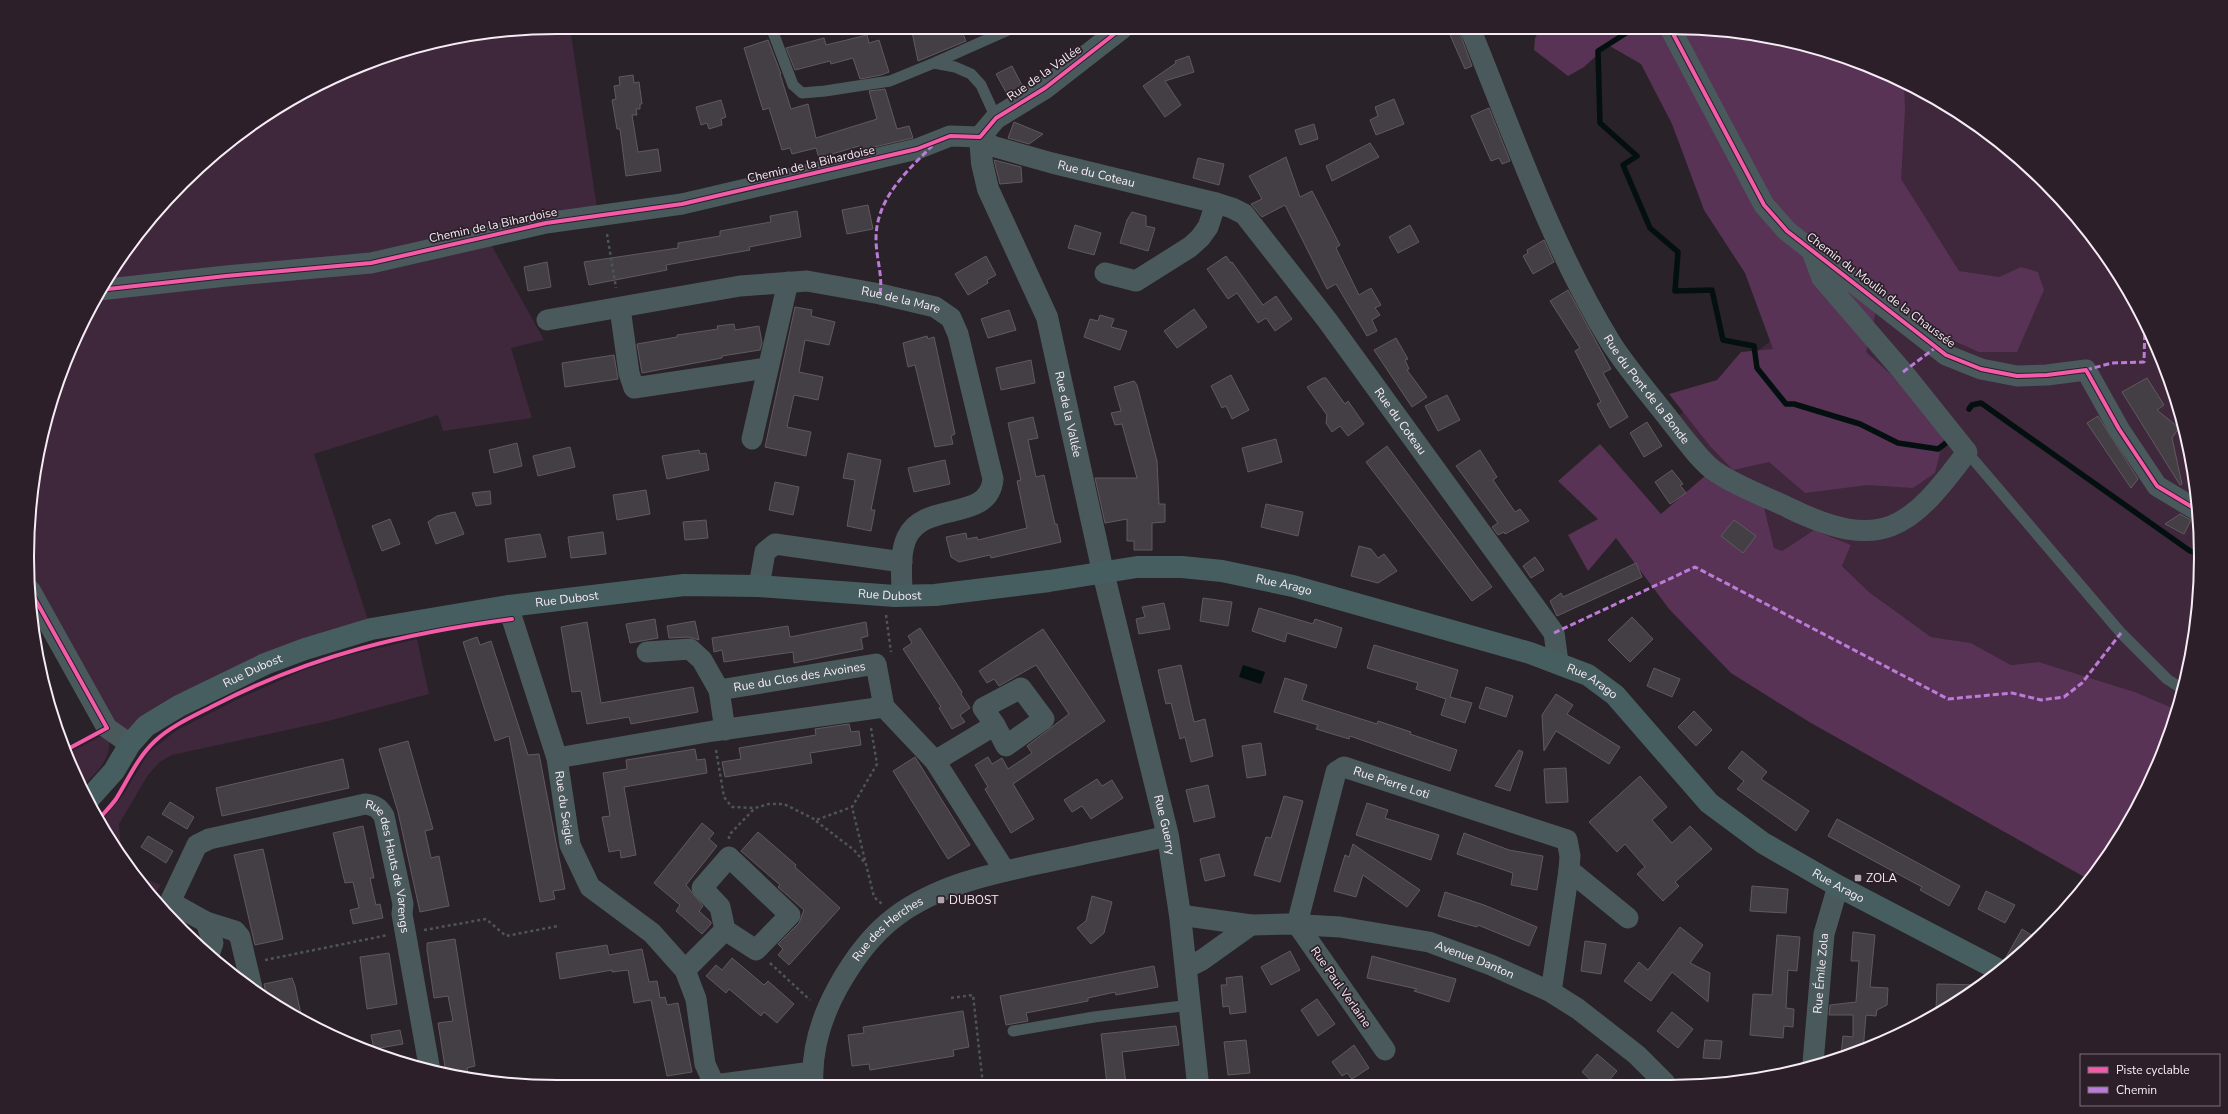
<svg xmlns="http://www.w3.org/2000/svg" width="2228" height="1114" font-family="'Nunito Sans',sans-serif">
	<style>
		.green { fill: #3f273c }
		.forest { fill: #593355 }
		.water { fill: #041010 }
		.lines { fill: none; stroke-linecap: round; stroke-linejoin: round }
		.stream { stroke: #041010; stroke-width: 5.5 }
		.building { fill: #443f44; stroke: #605a5f }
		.path { stroke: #4c5557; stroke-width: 2.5; stroke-dasharray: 3 3; stroke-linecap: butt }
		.service { stroke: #4a5a5c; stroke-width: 11 }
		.minor { stroke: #4a5a5c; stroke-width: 21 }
		.tertiary { stroke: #4a5a5c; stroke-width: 22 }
		.secondary { stroke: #475e60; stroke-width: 22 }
		.quiet { stroke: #bd7bd9; stroke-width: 3; stroke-dasharray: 6 3; stroke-linecap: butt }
		.cycleway-casing { stroke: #2c1f2a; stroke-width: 6 }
		.cycleway { stroke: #f35aa7; stroke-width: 4 }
		.poi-dot { fill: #aea5ad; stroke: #2c1f2a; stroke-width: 1.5 }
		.labels { text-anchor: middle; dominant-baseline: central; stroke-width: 3.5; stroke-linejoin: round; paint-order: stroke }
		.street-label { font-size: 12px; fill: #f5ecf4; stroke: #2c1f2a }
		.poi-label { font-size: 12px; fill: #f5ecf4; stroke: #2c1f2a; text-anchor: start }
		.rim { fill: none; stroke: #f5ecf4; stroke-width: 2 }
	</style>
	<rect width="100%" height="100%" fill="#292228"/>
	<path class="green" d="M557,27H570L598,215L487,237L544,340L511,348L532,418L443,431L438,415L314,454L371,629L305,649L130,744L107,728L30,590L28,523L37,453L67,354L98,292L159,207L234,137L292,98L386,55L454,37Z
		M1705,28L1808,45L1905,82L1993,136L2069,207L2130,292L2173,386L2196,488L2200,591L2183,694L2177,710L2135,692L2039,662L2011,665L1971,643L1931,637L1869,592L1842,566L1851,545L1814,530L1782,551L1774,548L1763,503L1671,422L1813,306Z
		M417,639L429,694L328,721L172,755L161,761L148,775L119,824L122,859L100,823L123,795L149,752L177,730L238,699L301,671L345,656Z
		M99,737H104L109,741C112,759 93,777 80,788L67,754Z
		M136,875L161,885L153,896Z"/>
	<path class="forest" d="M1541,28H1705L1808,45L1904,81L1905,110L1901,179L1959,271L1999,277L2021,267L2038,272L2044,290L2017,352H1979L1931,331L1879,298L1866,352L1947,425L1935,473L1913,488L1868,485L1805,493L1769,462L1733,470L1710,446L1669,394L1717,380L1741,352L1773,349L1745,273L1704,210L1672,124L1641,64L1608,45L1584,67L1568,76L1534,50L1535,38Z
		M1600,444L1661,514L1706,475L1763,503L1774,548L1782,551L1814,530L1851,545L1842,566L1869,592L1931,637L1971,643L2011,665L2039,662L2135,692L2177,710L2146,791L2088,879L1811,723L1731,673L1669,609L1616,538L1588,571L1568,535L1598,519L1558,481Z"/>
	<path class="water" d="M1243,665L1265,672L1261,684L1239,677Z"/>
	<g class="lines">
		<path class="stream" d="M1634,28L1598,51L1600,123L1637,156L1623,165L1650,228L1678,252L1675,291L1712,290L1723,340L1754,346L1757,368L1786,404H1794L1860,424L1898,443L1938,449L1946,443
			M1969,409L1972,405L1981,403L2190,551L2199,554"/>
	</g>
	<path class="building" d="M911,27H960L966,41L918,61Z
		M1447,28H1458L1472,66L1465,69Z
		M867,35L869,43L879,40L889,72L881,75L860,79L853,58L831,64L830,61L795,70L786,48L824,38L826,45Z
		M768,40L781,74H780L791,109L808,104L816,138L877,119L869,91L885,89L897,129L909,126L913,138L861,150L859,146L819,158L816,148L792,154L790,148L782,150L769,108L763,110L744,48Z
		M1189,56L1194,72L1165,81L1181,105L1165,117L1143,86L1176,63L1175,61Z
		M1012,66L1023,87L1008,96L996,74Z
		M633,75L634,83L639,82L642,104H640V109H636L637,115H632L638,152L658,149L661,171L626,176L620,129H617L612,100L616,99L614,86L620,85L619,77Z
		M1394,99L1404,124L1376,135L1370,120L1378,116L1375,107Z
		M721,100L726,117L721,119L722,125L709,129L707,123L701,125L696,107Z
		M1489,108L1510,161L1502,164L1499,158L1491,161L1471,116Z
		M1014,122L1043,134L1029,144L1008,138Z
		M1314,124L1318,139L1300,145L1295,130Z
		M1370,143L1379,157L1332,181L1326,166Z
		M1286,157L1300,197L1312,191L1340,245L1336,248L1359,295L1371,288L1381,305L1375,308L1380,315L1372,320L1377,331L1367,336L1336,284L1327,289L1285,205L1262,217L1251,204L1262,199L1249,176Z
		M1198,158L1224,164L1219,185L1193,178Z
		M994,160L1021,167L1022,182L1000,184Z
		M868,205L873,229L847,234L842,210Z
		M797,211L801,237L749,247L750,250L666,265L667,270L589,285L584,262L678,248V243L720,236V231L771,222L770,216Z
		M1132,212L1146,216V226L1155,228L1148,251L1120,243L1127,220Z
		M1075,225L1101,233L1094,255L1068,248Z
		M1410,225L1419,242L1398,253L1389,237Z
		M1544,240L1554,262L1533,274L1523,256L1528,253L1527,250Z
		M986,256L996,275L987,280L988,283L968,295L955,274Z
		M1226,256L1231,263L1232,262L1263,305L1276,296L1292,319L1275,331L1266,318L1258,323L1237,293L1228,299L1207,269Z
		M547,262L551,287L528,291L524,267Z
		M1568,290L1611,369L1603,373L1628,417L1610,428L1597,404L1601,402L1575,351L1580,348L1550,301Z
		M795,307L812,310L811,316L835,322L829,345L805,340L799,372L823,377L818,400L794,395L787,427L811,432L806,456L765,447Z
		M1194,309L1207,327L1177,348L1164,331Z
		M1009,310L1016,330L988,338L981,319Z
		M1100,315L1114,319L1111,327L1127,331L1120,350L1084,337L1090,319L1098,321Z
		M734,324L735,330L759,326L762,343L760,350L722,356V358L642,373L637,344L677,337V335L718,329L717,326Z
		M927,336L928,339L934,337L955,434L951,436L953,444L935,447L915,365L908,367L903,343Z
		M1396,338L1408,359L1405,360L1409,369L1407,370L1427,397L1412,407L1374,350Z
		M614,355L618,379L565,387L562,363Z
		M1031,360L1035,383L1001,390L996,368Z
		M1231,375L1249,410L1232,419L1226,406L1222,408L1211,386Z
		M1323,378H1326L1345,404L1348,401L1364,424L1348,436L1340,426L1332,432L1326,423L1327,415L1307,387Z
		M2147,378L2164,405L2157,410L2179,428L2172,438L2182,484L2180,485L2122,392Z
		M1134,381L1137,385L1157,461L1159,504H1165V522L1152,523V550H1134V541H1127V519L1105,523L1095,478H1137L1122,424L1115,425L1111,413L1121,411L1114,387Z
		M1447,395L1460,420L1438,431L1425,406Z
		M2098,416L2138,479L2131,488L2087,423Z
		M1033,417L1038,438L1028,440L1036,477L1044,475L1055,524H1057L1061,542L991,558L990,555L959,562L951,557L946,537L966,533L967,539L977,537L978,540L1027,528L1017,481L1021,480L1008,423Z
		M1647,422L1662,446L1644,457L1630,433Z
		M1276,439L1282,462L1248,472L1242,448Z
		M517,443L522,466L494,473L489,450Z
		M1387,446L1492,587L1472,601L1366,462Z
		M570,447L575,467L538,476L533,456Z
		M699,450L700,454L706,453L709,470L667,479L662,456Z
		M1480,450L1497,477L1493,480L1515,512L1520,509L1529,521L1505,534L1504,532L1498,535L1492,527L1498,523L1456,466Z
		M848,453L881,460L871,510H875L871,531L847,526L855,480L843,478Z
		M945,460L950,484L914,492L908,468Z
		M1672,470L1683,484L1680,485L1686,493L1670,504L1655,482Z
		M775,482L799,487L793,515L769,510Z
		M646,490L650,514L617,520L613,495Z
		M490,491L491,504L476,506L472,493Z
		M1266,504L1303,512L1298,536L1261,527Z
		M455,512L464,534L436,544L428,522L437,516Z
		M2180,514L2191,520L2184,534L2165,524Z
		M390,519L400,544L382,551L372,526Z
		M706,520L708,538L685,540L683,522Z
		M1734,520L1756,536L1743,553L1721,536Z
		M603,532L606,554L571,558L568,537Z
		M540,534L546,557L508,562L505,539Z
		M1359,546L1371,549L1378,558L1384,554L1397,571L1378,583L1351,576Z
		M1535,557L1544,570L1531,578L1523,566Z
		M1636,563L1642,577L1557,616L1550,601L1561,593L1563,597Z
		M1203,598L1232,602L1228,626L1200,621Z
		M1164,603L1170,629L1139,634L1136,619L1145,617L1142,607Z
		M1259,608L1313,624L1315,619L1342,628L1336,648L1287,633L1285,642L1252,631Z
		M1632,617L1653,639L1630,662L1608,640Z
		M655,619L658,638L630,643L626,624Z
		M695,621L699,640L689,637L669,638L667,626Z
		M587,622L601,703L693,687L698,712L631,724L629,717L587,724L581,691L572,692L561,627Z
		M866,622L868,636L861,638L863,649L794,663L793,652L724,662L722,650L714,652L712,638L788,626L790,637Z
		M920,628L962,692L961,694L970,708L960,715L965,722L952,729L939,708L941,707L903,649L912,643L908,636Z
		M1043,629L1105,721L1013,784L1034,819L1011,833L985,789L988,787L975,765L988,757L992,764L1002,758L1008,769L1032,753L1027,746L1069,714L1036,665L999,686L994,679L987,683L979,671Z
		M477,637L480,645L491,641L528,755L539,754L565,889L553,891L555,899L540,902L509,736L495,741L463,642Z
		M1374,645L1458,670L1450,697L1472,703L1465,723L1441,715L1446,699L1416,689L1418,683L1367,668Z
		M1181,665L1194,722L1205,719L1213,756L1191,762L1185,737L1180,739L1171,703L1166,704L1158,670Z
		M1654,668L1680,679L1672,697L1647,686Z
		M1285,678L1307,685L1302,700L1377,724L1378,721L1411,732L1410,734L1457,750L1450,771L1350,736L1349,739L1316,729L1318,725L1274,712Z
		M1486,687L1513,696L1506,717L1479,708Z
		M1556,694L1573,705L1567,714L1620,747L1609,764L1556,731L1544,751L1542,715Z
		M1694,711L1712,730L1696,746L1678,727Z
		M849,724L851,732L859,731L861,745L810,753L812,763L725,777L722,762L741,759L739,748L816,735L815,729Z
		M408,741L433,829L425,831L431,858L439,856L449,906L420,912L398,812L379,749Z
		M1261,743L1266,775L1247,778L1242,746Z
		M695,749L697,760L705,759L707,773L624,787L636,855L621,858L620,850L609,852L602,817L610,816L603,773L627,769L626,760Z
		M1519,750L1523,752L1510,791L1495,786Z
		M1742,751L1767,772L1761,779L1809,811L1796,831L1737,789L1744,781L1728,768Z
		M915,757L970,845L948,859L893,771Z
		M343,759L349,788L222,816L216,788Z
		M1566,768L1568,802L1546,803L1544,769Z
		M1640,776L1667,807L1652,820L1672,843L1690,826L1712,849L1675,882L1679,886L1663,901L1637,874L1645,867L1625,844L1617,852L1589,822Z
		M1097,779L1102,786L1112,780L1123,798L1091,819L1082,806L1072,812L1064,800Z
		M1208,785L1215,817L1194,822L1186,790Z
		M1284,796L1303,801L1280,882L1254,875L1266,837L1271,838Z
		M170,802L194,817L187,829L162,814Z
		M1367,803L1388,810L1385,818L1439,835L1431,860L1356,835Z
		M1837,819L1960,886L1949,906L1920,890L1922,887L1828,836Z
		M702,823L714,833L709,839L717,846L686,885L703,906L699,911L711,922V924L702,934L676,911L680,905L654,883Z
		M363,826L374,878H370L373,892L376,905L380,904L383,918L353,924L350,910L359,908L353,882L345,883L333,833Z
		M758,832L796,865L795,867L840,908L789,965L778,955L783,949L778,944L799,923L804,910L778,887L780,885L741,851Z
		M1464,833L1509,850L1543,856L1537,890L1511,885L1513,873L1457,854Z
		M148,836L173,851L166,863L141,847Z
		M1353,844L1420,890L1407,907L1363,875L1356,897L1334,891L1345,855L1349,857Z
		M263,849L283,939L255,945L234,855Z
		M1219,854L1225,876L1205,881L1200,859Z
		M1752,886L1788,889L1786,913L1750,911Z
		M1986,891L2015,905L2005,923L1978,909Z
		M1445,892L1484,905L1537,927L1529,946L1478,925L1477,927L1438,916Z
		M1092,896L1112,902L1104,933L1091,944L1077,928L1086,921Z
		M1680,927L1703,945L1690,963L1710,973L1708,1002L1672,972L1651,1001L1624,981L1639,962L1648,970Z
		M2022,929L2036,938L2010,962L2005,959Z
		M1853,932L1875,935L1870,987L1888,988L1887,1005L1877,1010L1876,1016L1866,1015L1863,1050L1841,1055L1843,1036L1853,1037V1015H1829L1830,1005L1856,1002L1859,961H1851Z
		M1777,935L1800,937L1797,971L1788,970L1786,1008L1794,1009L1793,1027L1784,1026L1783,1038L1750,1035L1753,994L1772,995Z
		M455,939L475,1066L467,1068L469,1077L446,1073L438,1023L453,1021L448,996L434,998L427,950V943Z
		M1585,941L1606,944L1601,974L1581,971Z
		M607,945L609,955L642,949L649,982L657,981L660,998L665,997L667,1005L678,1003L692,1072L667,1076L651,1000L634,1003L628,970L612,972V970L560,979L556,953Z
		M1290,951L1300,970L1271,985L1261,967Z
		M389,953L397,1004L367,1009L360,957Z
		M1372,956L1456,979L1449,1002L1414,991L1417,989L1367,978Z
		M732,958L764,985L768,981L794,1004L777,1023L764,1012L761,1016L729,989L726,993L706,976L716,965L722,970Z
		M1154,966L1158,987L1116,995L1115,992L1088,998V1001L1026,1013L1028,1021L1006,1025L1000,996Z
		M1242,976L1246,1012L1230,1014L1229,1006L1223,1007L1221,985H1227L1226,978Z
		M292,978L295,986L302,1019L267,998L264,984Z
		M1937,984L1980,985L1936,1011Z
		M1317,999L1335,1024L1318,1036L1301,1010Z
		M963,1011L969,1047L953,1050L954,1056L870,1070L869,1064L852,1066L848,1035L864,1033L863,1027Z
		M1672,1012L1693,1029L1678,1048L1657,1031Z
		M1176,1026L1179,1045L1122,1052L1126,1084H1107L1101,1034Z
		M400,1030L403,1044L374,1049L371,1035Z
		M1246,1040L1250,1073L1228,1075L1224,1042Z
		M1705,1040L1722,1041L1720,1059L1703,1058Z
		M1354,1045L1369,1068L1352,1079L1347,1073L1342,1076L1332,1062Z
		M1597,1054L1617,1071L1607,1083H1594L1582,1072Z"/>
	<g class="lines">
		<path class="path" d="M607,234L616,288
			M886,615L891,652
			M871,728L877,764L852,807L874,897L882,904
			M716,750L724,797L732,807L755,808L769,804H784L816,820L852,807
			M816,821L854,850L865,863
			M729,839V835L755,808
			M424,930L486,919L506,936L558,926
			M265,960L388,935
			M770,963L810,1000
			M951,998L973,995L983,1085"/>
		<path class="service" d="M771,27L793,85L802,93L825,91L890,81L934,63L955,67L971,74L981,85L996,118
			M934,63L1015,27
			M1967,452L2121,633L2167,679L2184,690
			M1013,1031L1094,1017L1190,1005"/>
		<g class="minor">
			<path id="s1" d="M1470,28C1513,134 1551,245 1611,343C1627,368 1647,391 1665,414C1677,429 1701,463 1716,472C1738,487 1765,496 1789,508C1882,553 1910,529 1967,452L1903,372L1822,278L1811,249"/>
			<path d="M1670,28L1764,205L1787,231L1946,355L1981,369L2017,376L2047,375L2086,370L2119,429L2157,486L2197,510"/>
			<path d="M1105,273L1136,281L1190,247L1200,238L1208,227L1216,203"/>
			<path id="s2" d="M99,290L226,276L371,263L546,223L682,204L917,149L950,136L980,137L992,146L1052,163L1216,203L1232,208L1244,214L1327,320L1554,633L1558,662"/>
			<path d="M620,308L629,373L634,388L767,368"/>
			<path id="s3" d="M547,320L740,286L807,281L880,294L935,307L951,318L958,334L993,479C989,523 925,500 907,537C899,554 902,577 902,595"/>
			<path d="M752,439L788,282"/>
			<path d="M759,586L765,552L775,544L902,562"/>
			<path d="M30,590L107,728L130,744"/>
			<path id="s4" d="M508,606L557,758L570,845L590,887L652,933L685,970L696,999L705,1064L714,1084"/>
			<path d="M647,652L690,649L702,660L719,690"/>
			<path id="s5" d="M725,730L719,690L876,664L884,707"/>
			<path d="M557,758L713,731L884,707L935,761L1005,871"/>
			<path d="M935,761L995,725L983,708L1021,688L1044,719L1006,746L995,725"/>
			<path id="s6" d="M170,902L197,845L209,839L365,804C375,805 379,808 384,816L403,904L402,914L430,1071"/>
			<path d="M170,902L206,922L235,931L240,937L252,988"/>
			<path id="s7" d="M1180,915L1251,925L1287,924L1340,927L1429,942L1491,965L1551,992L1578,1009L1637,1055L1665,1083"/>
			<path d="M206,922L213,943L209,955"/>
			<path d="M1186,968L1202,960L1251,925"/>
			<path d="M685,970L725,930L720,907L702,888L729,857L790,915L756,950L725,930"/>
			<path d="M1551,992L1569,870"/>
			<path id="s8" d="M1385,1050L1297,924L1336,772L1344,767L1567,840L1570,856L1569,870L1628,918"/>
			<path id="s9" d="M1813,1063L1824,934L1838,886"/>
			<path d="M714,1085L812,1072"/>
			<path id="s10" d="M813,1085C811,1051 822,1016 838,987C853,960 871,935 895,917C939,884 995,873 1047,862C1088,853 1128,845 1168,836"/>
		</g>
		<path class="tertiary" id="s11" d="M1122,28L1045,88L996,118L980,137L982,163L988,189L1047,317L1103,572L1168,836L1180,915L1198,1084"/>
		<path class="secondary" id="s12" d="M87,801L114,771L130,744L146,726L179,706L265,664L305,649L371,629L508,606L684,585L759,586L895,596L935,595L1049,581L1137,567H1182L1222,571L1293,586L1530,653L1588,675L1615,695L1709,803L1763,843L1838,886L2001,971"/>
		<path class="quiet" d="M880,294C883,275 876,258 876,239C876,199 906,172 932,146
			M2086,370L2112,363L2144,362L2145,324
			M1903,372L1935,348
			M1554,633L1695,567L1948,699L2012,693L2041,700L2064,697L2082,683L2121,633"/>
		<g class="cycleway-casing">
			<path id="cycleway" d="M1670,28L1764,205L1787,231L1946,355L1981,369L2017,376L2047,375L2086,370L2119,429L2157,486L2197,510
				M99,290L226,276L371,263L546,223L682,204L917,149L950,136L980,137L996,118L1045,88L1122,28
				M30,590L107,728L66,750
				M98,820C104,813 111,806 116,799C128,780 137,758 155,741C172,725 196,715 217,704C313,655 406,633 512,619"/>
		</g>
		<use href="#cycleway" class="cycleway"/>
	</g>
	<g class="poi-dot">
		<rect x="1854" y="874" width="8" height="8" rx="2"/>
		<rect x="937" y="896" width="8" height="8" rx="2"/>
	</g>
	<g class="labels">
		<g class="street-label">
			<text transform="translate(1044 73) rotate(-35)">Rue de la Vallée</text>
			<text transform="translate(811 164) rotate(-13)">Chemin de la Bihardoise</text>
			<text stroke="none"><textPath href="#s2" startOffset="1020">Rue du Coteau</textPath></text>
			<text transform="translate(493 225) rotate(-12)">Chemin de la Bihardoise</text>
			<text transform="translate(1881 290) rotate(37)">Chemin du Moulin de la Chaussée</text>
			<text stroke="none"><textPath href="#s3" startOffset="359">Rue de la Mare</textPath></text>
			<text stroke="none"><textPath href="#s1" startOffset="404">Rue du Pont de la Bonde</textPath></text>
			<text stroke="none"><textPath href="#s11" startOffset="473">Rue de la Vallée</textPath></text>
			<text stroke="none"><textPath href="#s2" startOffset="1433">Rue du Coteau</textPath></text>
			<text stroke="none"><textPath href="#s12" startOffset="1262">Rue Arago</textPath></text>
			<text stroke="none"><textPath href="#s12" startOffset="864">Rue Dubost</textPath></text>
			<text stroke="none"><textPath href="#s12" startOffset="540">Rue Dubost</textPath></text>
			<text stroke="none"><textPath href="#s12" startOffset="216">Rue Dubost</textPath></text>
			<text stroke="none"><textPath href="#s5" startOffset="122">Rue du Clos des Avoines</textPath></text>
			<text stroke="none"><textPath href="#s12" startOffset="1586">Rue Arago</textPath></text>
			<text stroke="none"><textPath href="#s8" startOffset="370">Rue Pierre Loti</textPath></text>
			<text stroke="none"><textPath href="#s4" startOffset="210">Rue du Seigle</textPath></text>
			<text stroke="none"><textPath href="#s11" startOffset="895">Rue Guerry</textPath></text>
			<text stroke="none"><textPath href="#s6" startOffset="308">Rue des Hauts de Varengs</textPath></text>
			<text stroke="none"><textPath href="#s12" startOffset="1910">Rue Arago</textPath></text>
			<text stroke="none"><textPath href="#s10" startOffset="180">Rue des Herches</textPath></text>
			<text stroke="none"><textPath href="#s7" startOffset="300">Avenue Danton</textPath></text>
			<text stroke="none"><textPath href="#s9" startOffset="90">Rue Émile Zola</textPath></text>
			<text transform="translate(1341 987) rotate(55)">Rue Paul Verlaine</text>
		</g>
		<g class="poi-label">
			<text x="1866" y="878">ZOLA</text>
			<text x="949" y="900">DUBOST</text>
		</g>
	</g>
	<path d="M0 0H2228V1114H0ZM557 34H1671A523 523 0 0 1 2194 557V557A523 523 0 0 1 1671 1080H557A523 523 0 0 1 34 557V557A523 523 0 0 1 557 34Z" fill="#2c1f2a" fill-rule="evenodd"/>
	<path class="rim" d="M557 34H1671A523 523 0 0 1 2194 557V557A523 523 0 0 1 1671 1080H557A523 523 0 0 1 34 557V557A523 523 0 0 1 557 34Z"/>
	<rect x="2080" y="1054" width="140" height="52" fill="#2c1f2a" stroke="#7c717b"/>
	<rect x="2088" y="1067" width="20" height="6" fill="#f35aa7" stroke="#7c717b"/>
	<text x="2116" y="1074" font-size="12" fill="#f5ecf4">Piste cyclable</text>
	<rect x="2088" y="1087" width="20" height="6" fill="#bd7bd9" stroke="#7c717b"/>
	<text x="2116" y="1094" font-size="12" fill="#f5ecf4">Chemin</text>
</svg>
